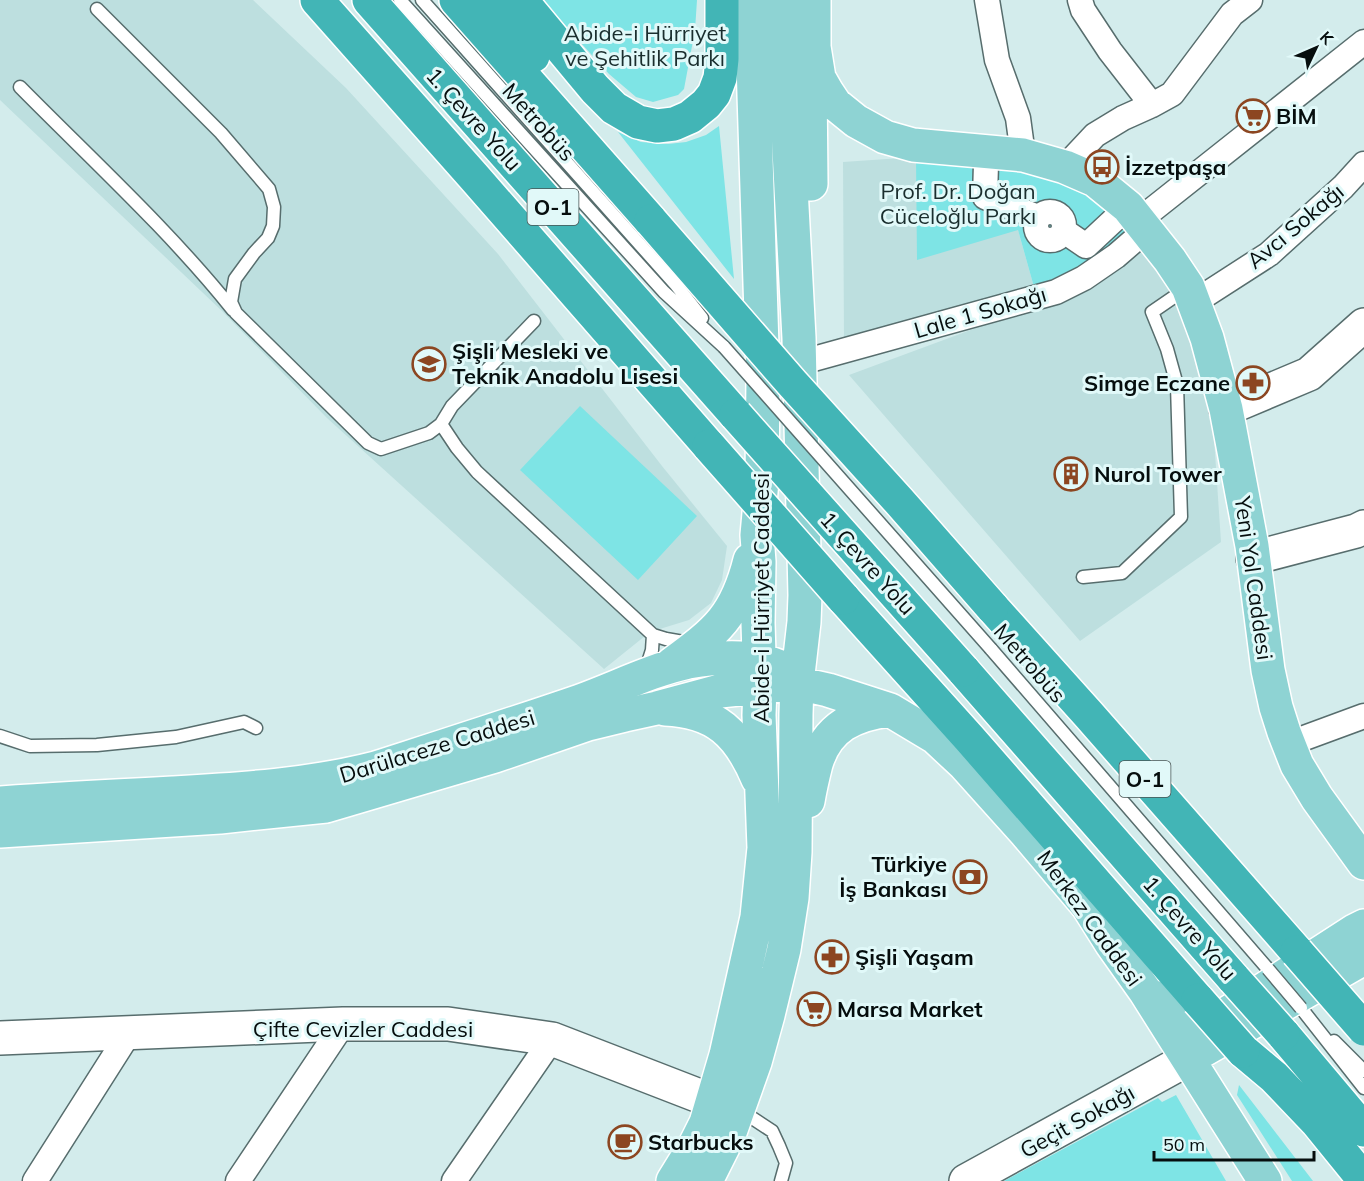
<svg xmlns="http://www.w3.org/2000/svg" width="1364" height="1181" font-family="Mulish,sans-serif">
	<style>
		.built { fill: #bddfdf }
		.green { fill: #7ee4e5 }
		.lines { fill: none; stroke-linecap: round; stroke-linejoin: round }
		.lane-casing { stroke: #576d6d; stroke-width: 15 }
		.street-casing { stroke: #576d6d; stroke-width: 27 }
		.secondary-casing { stroke: #576d6d; stroke-width: 36 }
		.primary-casing { stroke: #fff; stroke-width: 36 }
		.highway-casing { stroke: #fff; stroke-width: 36 }
		.lane { stroke: #fff; stroke-width: 12 }
		.street { stroke: #fff; stroke-width: 24 }
		.secondary { stroke: #fff; stroke-width: 33 }
		.primary { stroke: #8ed3d3; stroke-width: 33 }
		.highway { stroke: #42b5b6; stroke-width: 33 }
		.lane-bridge-casing { stroke: #576d6d; stroke-width: 15; stroke-linecap: butt }
		.highway-bridge-casing { stroke: #fff; stroke-width: 36; stroke-linecap: butt }
		.lane-bridge { stroke: #fff; stroke-width: 12 }
		.highway-bridge { stroke: #42b5b6; stroke-width: 33 }
		.labels { text-anchor: middle; dominant-baseline: central; stroke-width: 6; stroke-linejoin: round; paint-order: stroke }
		.shield { fill: #e1f9f9; stroke: #485454; stroke-width: 1.5 }
		.shield-label { font-size: 21px; font-weight: bold; fill: #060e0e }
		.park-label { font-size: 22px; fill: #1a2e2e; stroke: #e1f9f9 }
		.poi-label { font-size: 22px; font-weight: bold; fill: #060e0e; stroke: #e1f9f9; text-anchor: start }
		.street-label { font-size: 22px; fill: #060e0e; stroke: #e1f9f9 }
	</style>
	<rect width="100%" height="100%" fill="#d3ecec"/>
	<path class="built" d="M0,0H253L346,88L498,254L662,466L727,546L722,580L711,603L689,620L650,632L604,669L327,418L222,311L0,100Z
		M916,157L1018,230L1034,287L844,339L843,162Z
		M1145,250L1188,311L1211,393L1221,542L1080,641L849,375L1063,296Z"/>
	<path class="green" d="M542,0H697L695,30L684,89L678,95L653,102L636,97L609,74Z
		M719,126L734,279L618,132L641,142L668,144L686,142L706,135Z
		M916,157L1001,165L1058,182L1100,202L1132,234L1101,258L1034,287L1018,230L917,260Z
		M580,406L697,516L638,580L520,470Z
		M1239,1085L1313,1181H1292L1237,1095Z
		M1176,1095L1226,1181H1004L1158,1098L1162,1102Z"/>
	<g class="lines">
		<g class="lane-casing">
			<path id="lane" d="M400,0L664,292L724,347
				M422,0L676,285L702,318
				M97,9L221,133L269,189L274,207L273,226L268,238L254,253L235,279L231,302L236,313L368,443L381,449L429,433L441,424L452,406L534,321
				M20,87C92,160 169,230 233,310
				M441,424L457,448L477,472L653,635
				M1083,577L1122,573L1181,517L1177,385L1167,349L1152,312L1187,288
				M991,649L1268,969
				M646,669L652,650L653,635L666,639L689,643
				M0,736L30,746L97,745L176,737L244,722L256,728
				M1301,1008L1364,1088
				M1334,1041L1364,1071
				M740,1110L772,1131L779,1146L786,1163L781,1181"/>
		</g>
		<g class="street-casing">
			<path id="street" d="M987,0L997,60L1018,118L1023,155
				M1080,0L1083,10L1110,51L1152,105
				M986,164L985,197L1038,217
				M1065,167L1095,135L1123,118L1152,105L1172,94L1232,14L1250,0
				M1036 226a14 14 0 1 1 28 0a14 14 0 1 1-28 0Z
				M1064,231L1086,246L1116,218
				M1193,303L1269,254L1343,187L1364,164
				M799,363L1056,292L1084,278L1116,256L1146,230L1147,214L1364,42
				M1288,744L1364,716
				M35,1181L129,1033
				M238,1181L343,1024
				M454,1181L552,1039"/>
		</g>
		<g class="secondary-casing">
			<path id="secondary" d="M1226,409L1309,374L1364,325
				M1253,558L1356,531L1364,527
				M0,1038L343,1024H448L552,1039L702,1097L713,1100
				M966,1181L1188,1059"/>
		</g>
		<g class="primary-casing">
			<path id="primary" d="M814,47L819,78L827,92L835,104L856,121L885,137L913,145L1023,155L1065,167L1095,180L1128,207L1170,260L1188,287L1207,338L1226,409L1252,546L1268,670L1276,707L1284,732L1297,765L1317,798L1364,863
				M811,184L810,80L814,47V0
				M672,664C717,631 736,616 750,560
				M665,709C716,711 739,734 758,779
				M808,801C810,789 813,776 816,764C827,727 854,714 890,710
				M0,803C58,799 115,796 173,793C241,789 310,785 376,768C444,746 513,724 580,701C616,688 651,670 688,662C716,657 751,654 778,666
				M0,831L220,817L326,806L495,756L588,724L625,715L657,708L720,691L797,683L828,690L890,710L935,737L964,764L1026,833L1087,905L1111,943L1145,991L1265,1181
				M1154,997C1183,1013 1180,1030 1220,1018L1354,931L1364,926
				M1188,1059L1364,958
				M673,1181L694,1147L706,1123L726,1055L757,917L764,848L759,715L760,687L758,623L759,562L757,535L762,481L763,378L751,0
				M706,1181L729,1135L755,1062L768,1015L784,949L792,898L795,852L796,714L797,683L804,622L805,595L799,338L781,0"/>
		</g>
		<g class="highway-casing">
			<path id="highway" d="M317,0L474,177L709,446
				M369,0L736,415
				M456,0L651,221
				M488,0L533,56
				M521,0L595,89L614,108L638,122L657,126L674,124L690,117L706,104L714,94L720,78L722,59V0
				M843,598L969,738L1198,1000
				M992,607L1089,715L1297,952
				M963,670L1234,979
				M1283,1034L1364,1130
				M1243,1051L1274,1077L1317,1122L1364,1180"/>
		</g>
		<use href="#lane" class="lane"/>
		<use href="#street" class="street"/>
		<use href="#secondary" class="secondary"/>
		<use href="#primary" class="primary"/>
		<use href="#highway" class="highway"/>
		<g class="lane-bridge-casing">
			<path id="lane-bridge" d="M724,347L991,649
				M1268,969L1301,1008"/>
		</g>
		<g class="highway-bridge-casing">
			<path id="highway-bridge" d="M651,221L792,383L899,501L992,607
				M736,415L963,670
				M709,446L843,598
				M1297,952L1364,1029
				M1234,979L1283,1034
				M1198,1000L1243,1051"/>
		</g>
		<use href="#lane-bridge" class="lane-bridge"/>
		<use href="#highway-bridge" class="highway-bridge"/>
	</g>
	<defs>
		<g id="supermarket-ring" transform="scale(1.725)"><circle r="9.5" fill="#e1f9f9" stroke="#8c4621" stroke-width="1.5"/><path d="M-6-5.5h2.5l.6 2H6L4.5 2H-2.5L-4.4-4H-6ZM-1.5 3.2a1.3 1.3 0 1 0 .1 0ZM3 3.2a1.3 1.3 0 1 0 .1 0Z" fill="#8c4621"/></g>
		<g id="bus-ring" transform="scale(1.725)"><circle r="9.5" fill="#e1f9f9" stroke="#8c4621" stroke-width="1.5"/><path d="M-5-6H5V4H4V6H2V4H-2V6H-4V4H-5ZM-3.5-4V0h7V-4ZM-3.5 1.2v1.5H-2V1.2ZM2 1.2v1.5H3.5V1.2Z" fill="#8c4621"/></g>
		<g id="school-ring" transform="scale(1.725)"><circle r="9.5" fill="#e1f9f9" stroke="#8c4621" stroke-width="1.5"/><path d="M0-5L7-2L0 1L-7-2ZM-4 1L0 2.5L4 1V4Q0 6-4 4Z" fill="#8c4621"/></g>
		<g id="pharmacy-ring" transform="scale(1.725)"><circle r="9.5" fill="#e1f9f9" stroke="#8c4621" stroke-width="1.5"/><path d="M-2-6h4v4h4v4h-4v4h-4v-4h-4v-4h4Z" fill="#8c4621"/></g>
		<g id="building-ring" transform="scale(1.725)"><circle r="9.5" fill="#e1f9f9" stroke="#8c4621" stroke-width="1.5"/><path d="M-4-6H4V6H1V3H-1V6H-4ZM-2.5-4.3h1.7v1.8h-1.7ZM.8-4.3h1.7v1.8H.8ZM-2.5-1h1.7V.8h-1.7ZM.8-1h1.7V.8H.8Z" fill="#8c4621"/></g>
		<g id="bank-ring" transform="scale(1.725)"><circle r="9.5" fill="#e1f9f9" stroke="#8c4621" stroke-width="1.5"/><path d="M-6-4H6V4H-6ZM0-2.3a2.3 2.3 0 1 0 0 4.6a2.3 2.3 0 1 0 0-4.6Z" fill="#8c4621"/></g>
		<g id="cafe-ring" transform="scale(1.725)"><circle r="9.5" fill="#e1f9f9" stroke="#8c4621" stroke-width="1.5"/><path d="M-5.5-4.5H6V0H3Q3 3.5 0 3.5H-2.5Q-5.5 3.5-5.5 0ZM3-3.2v2h1.7v-2ZM-6 4.5H4V6H-6Z" fill="#8c4621"/></g>
	</defs>
	<g fill-rule="evenodd">
		<use href="#supermarket-ring" x="1253" y="116"/>
		<use href="#bus-ring" x="1102" y="167"/>
		<use href="#school-ring" x="429" y="364"/>
		<use href="#pharmacy-ring" x="1253" y="383"/>
		<use href="#building-ring" x="1071" y="474"/>
		<use href="#bank-ring" x="970" y="877"/>
		<use href="#pharmacy-ring" x="832" y="957"/>
		<use href="#supermarket-ring" x="814" y="1009"/>
		<use href="#cafe-ring" x="625" y="1142"/>
	</g>
	<g class="labels">
		<g class="shield">
			<rect x="527.5" y="189" width="51" height="36" rx="4.5"/>
			<rect x="1119.5" y="761" width="51" height="36" rx="4.5"/>
		</g>
		<g class="shield-label">
			<text x="553" y="207">O-1</text>
			<text x="1145" y="779">O-1</text>
		</g>
		<g class="park-label">
			<text x="645" y="33">Abide-i Hürriyet<tspan x="645" dy="25">ve Şehitlik Parkı</tspan></text>
			<text x="958" y="191">Prof. Dr. Doğan<tspan x="958" dy="25">Cüceloğlu Parkı</tspan></text>
		</g>
		<g class="poi-label">
			<text x="1276" y="116">BİM</text>
			<text x="1125" y="167">İzzetpaşa</text>
			<text x="452" y="351">Şişli Mesleki ve<tspan x="452" dy="25">Teknik Anadolu Lisesi</tspan></text>
			<text x="1230" y="383" text-anchor="end">Simge Eczane</text>
			<text x="1094" y="474">Nurol Tower</text>
			<text x="947" y="864" text-anchor="end">Türkiye<tspan x="947" dy="25">İş Bankası</tspan></text>
			<text x="855" y="957">Şişli Yaşam</text>
			<text x="837" y="1009">Marsa Market</text>
			<text x="648" y="1142">Starbucks</text>
		</g>
		<g class="street-label">
			<text transform="translate(474 119) rotate(48)">1. Çevre Yolu</text>
			<text transform="translate(539 122) rotate(48)">Metrobüs</text>
			<text transform="translate(1295 226) rotate(-40)">Avcı Sokağı</text>
			<text transform="translate(980 312) rotate(-16)">Lale 1 Sokağı</text>
			<text transform="translate(868 563) rotate(48)">1. Çevre Yolu</text>
			<text transform="translate(1254 578) rotate(82)">Yeni Yol Caddesi</text>
			<text transform="translate(761 598) rotate(-90)">Abide-i Hürriyet Caddesi</text>
			<text transform="translate(1030 663) rotate(49)">Metrobüs</text>
			<text transform="translate(437 746) rotate(-17)">Darülaceze Caddesi</text>
			<text transform="translate(1090 918) rotate(54)">Merkez Caddesi</text>
			<text transform="translate(1190 928) rotate(49)">1. Çevre Yolu</text>
			<text x="363" y="1029">Çifte Cevizler Caddesi</text>
			<text transform="translate(1077 1121) rotate(-29)">Geçit Sokağı</text>
		</g>
	</g>
	<g transform="translate(1316 48) rotate(46)" stroke="#e1f9f9" stroke-width="4.5" paint-order="stroke">
	<path d="M0-4.5L10 22L0 15L-10 22Z" fill="#060e0e"/>
	<text y="-9" font-size="16" font-weight="bold" text-anchor="middle" fill="#060e0e">K</text>
	</g>
	<path d="M1154 1151v9h160v-9" fill="none" stroke="#060e0e" stroke-width="3"/>
	<text x="1163" y="1151" font-size="18" fill="#060e0e" stroke="#e1f9f9" stroke-width="4.5" paint-order="stroke">50 m</text>
</svg>
